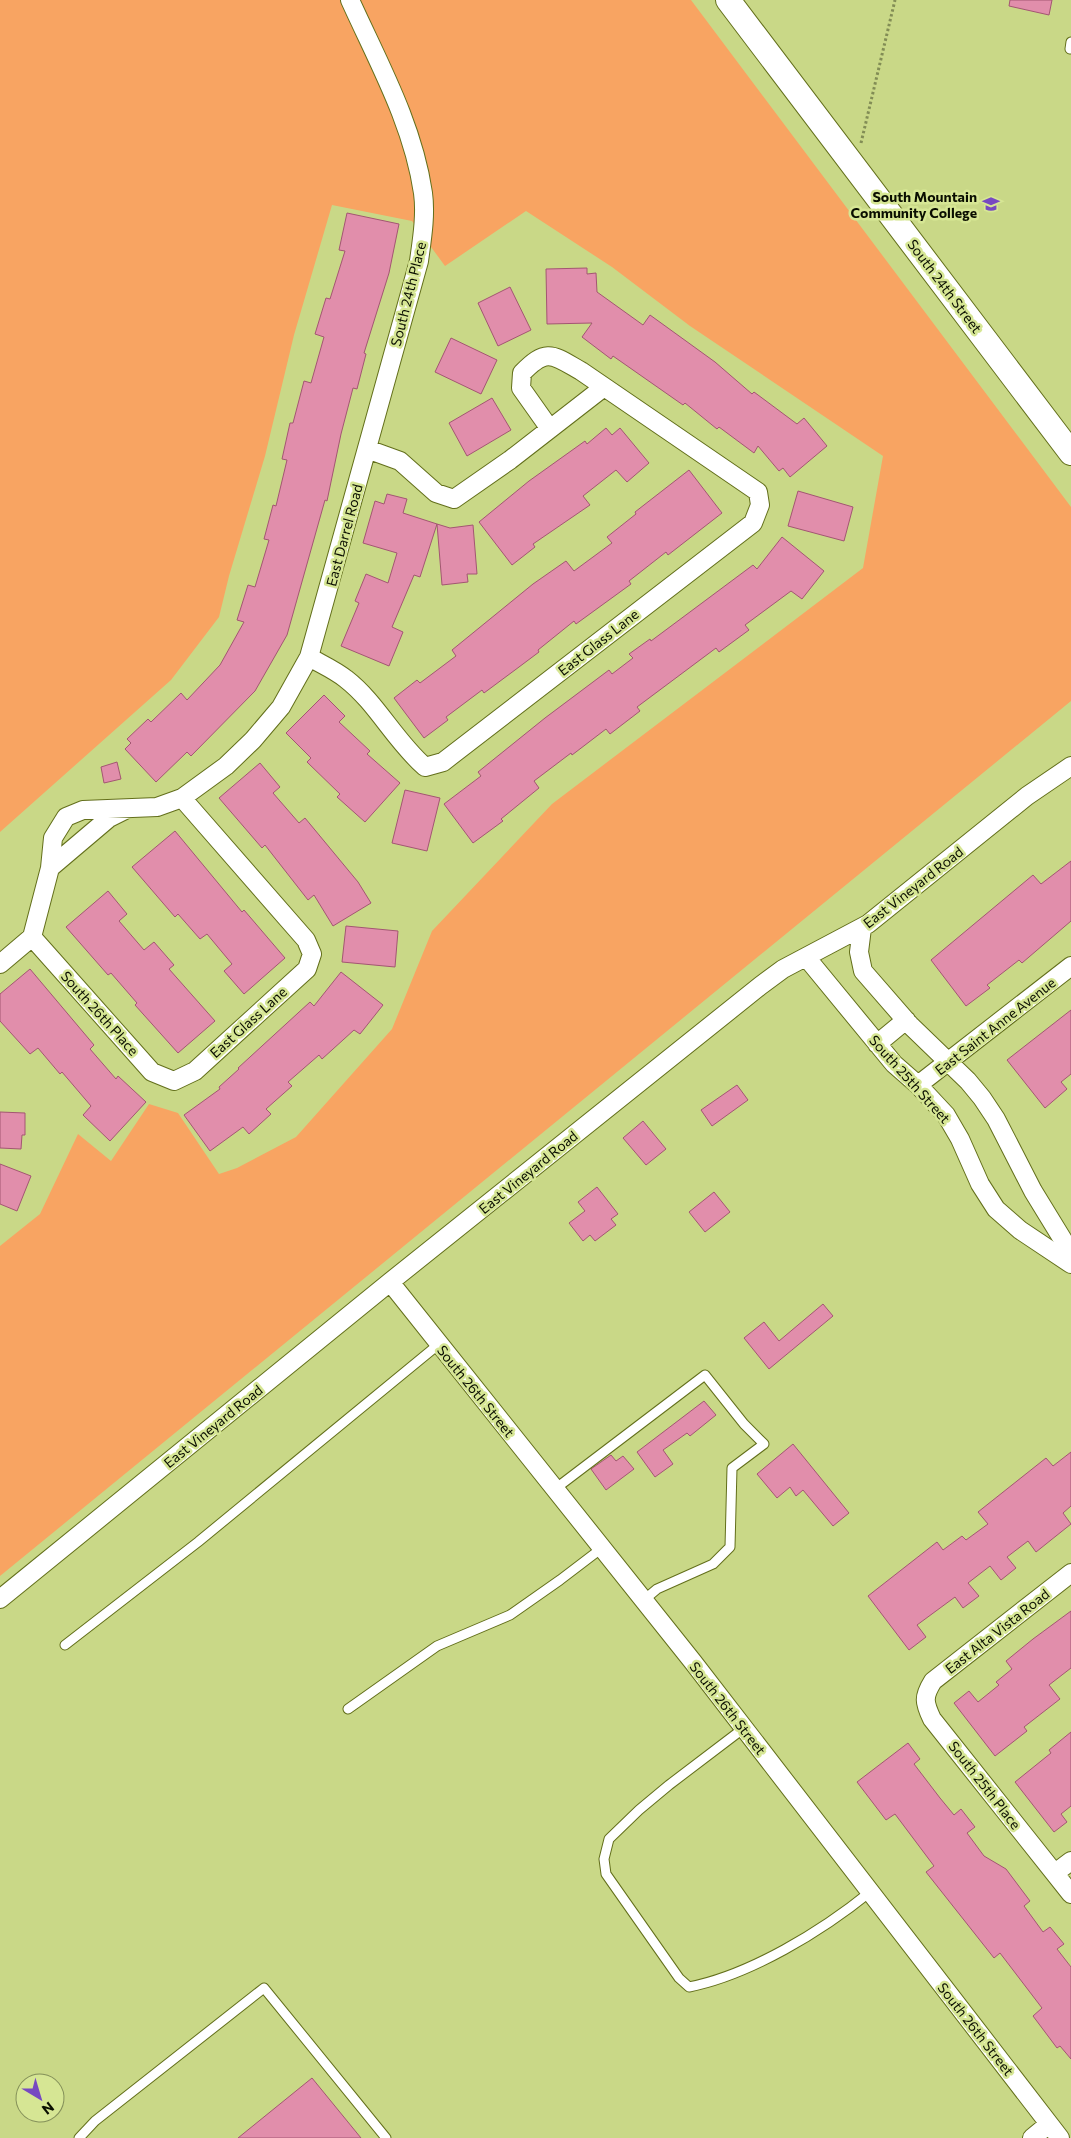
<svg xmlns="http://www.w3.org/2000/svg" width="1071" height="2138" font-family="Commissioner,sans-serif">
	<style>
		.green { fill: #f8a462 }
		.building { fill: #e18eab; stroke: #a35672 }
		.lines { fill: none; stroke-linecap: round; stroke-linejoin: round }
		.service-casing { stroke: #636f1b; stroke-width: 11 }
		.minor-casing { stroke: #636f1b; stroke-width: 20 }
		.secondary-casing { stroke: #636f1b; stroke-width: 26 }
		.path { stroke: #828d55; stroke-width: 3; stroke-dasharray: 2.5 2.5; stroke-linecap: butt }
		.service { stroke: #fff; stroke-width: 9 }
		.minor { stroke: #fff; stroke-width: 18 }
		.secondary { stroke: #fff; stroke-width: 24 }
		.labels { text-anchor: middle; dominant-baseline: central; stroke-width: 5; stroke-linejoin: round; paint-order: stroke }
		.poi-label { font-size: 14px; font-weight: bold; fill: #0a0e00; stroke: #d6e694; text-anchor: end }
		.street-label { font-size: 14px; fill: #0a0e00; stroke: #d6e694 }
	</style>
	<rect width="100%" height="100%" fill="#c9d887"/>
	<path class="green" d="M0,0H691L1071,507V701L0,1576V1246L40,1214L78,1134L111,1161L149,1104L178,1113L219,1174L237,1168L296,1137L392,1029L432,931L552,804L863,568L883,456L690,326L612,267L526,211L445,266L412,221L332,205L294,335L265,456L229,576L219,617L171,680L0,832Z"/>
	<path class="building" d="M1010,0H1052L1049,15L1009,6Z
		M347,213L399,224L389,273L364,353L366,354L357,389L353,388L341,434L327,501L325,500L287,635L255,691L191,756L187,752L156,782L125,749L131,743L127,739L148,719L151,722L181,693L187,700L220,665L244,622L237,620L248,585L255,587L269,540L264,539L273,505L276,506L287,460L282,459L290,423H293L304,381L311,383L324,337L315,334L326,298L330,299L345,251L339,250Z
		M587,268V274L596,273L597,292L643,325L650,315L715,362L752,394L754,392L797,424L804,418L827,446L790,477L783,468L779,471L758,446L754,453L719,427L717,429L685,403L683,405L613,356L611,359L582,337L592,323L547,324L546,269Z
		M510,287L531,330L498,346L478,303Z
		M451,338L497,360L481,394L435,372Z
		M492,398L511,430L467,456L449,423Z
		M606,428L612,435L620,428L649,463L627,482L616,470L583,496L590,505L533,544L535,547L512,565L479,522L529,481L585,441L587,444Z
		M689,470L722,513L668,555L666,552L629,581L631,584L576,624L574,621L538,650L539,652L515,670L484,693L482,690L446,717L448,720L424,738L394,698L417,680L420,683L456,656L452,650L533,584L566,561L574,571L612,543L607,537L636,514L635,512Z
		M798,491L853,507L844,541L788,526Z
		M387,494L407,499L403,513L437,524L420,577L414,575L392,627L403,632L389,666L341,646L359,603L355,601L366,574L388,583L397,553L363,543L375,501L384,504Z
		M437,524L450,528L473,525L477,574H467L468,582L442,585Z
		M782,537L824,571L802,599L791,591L745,625L749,630L719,652L716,648L637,707L640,711L610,734L606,729L572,755L571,753L534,781L539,788L501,819L503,821L473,843L444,804L481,776L478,772L545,718L609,670L612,674L633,658L629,654L650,639L651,641L753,565L757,569Z
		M324,695L345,716L339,722L370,751L367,754L400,783L365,822L337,797L340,794L307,762L311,758L286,733Z
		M117,762L121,779L104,783L101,767Z
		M260,763L280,787L273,793L299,823L305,818L358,882L371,903L333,926L314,895L308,900L265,845L262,848L219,798Z
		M405,790L440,798L427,851L392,843Z
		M175,831L242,912L244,910L285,958L244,994L224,971L232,964L207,934L200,939L178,914L175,917L132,867Z
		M1071,861V921L1022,963L1019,960L987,985L990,988L966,1006L931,960L1033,875L1041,884Z
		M108,891L127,914L119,921L144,950L154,942L174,965L169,969L215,1021L178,1053L135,1005L137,1003L111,973L108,975L66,927Z
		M346,926L398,931L395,967L342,962Z
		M30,969L94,1045L90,1049L116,1079L118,1076L146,1102L110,1141L83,1115L91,1106L62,1072L60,1074L38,1048L30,1054L0,1021V994Z
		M341,972L383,1005L360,1034L354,1030L322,1059L319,1055L288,1082L292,1086L266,1109L271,1114L249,1134L243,1127L210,1151L184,1115L220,1089L219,1087L239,1069L238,1068L310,1002L314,1006Z
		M1071,1010V1074L1061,1082L1067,1089L1045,1108L1007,1060Z
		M737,1085L748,1100L712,1126L701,1110Z
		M0,1112L25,1113V1135H22L21,1149L0,1148Z
		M643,1121L666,1149L646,1165L623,1138Z
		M0,1164L31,1176L17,1211L0,1204Z
		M597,1187L618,1214L611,1219L616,1225L595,1241L590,1235L583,1241L569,1223L585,1211L578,1202Z
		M714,1192L730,1212L705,1232L689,1212Z
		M823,1304L833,1316L769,1369L744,1338L764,1322L779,1341Z
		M704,1401L716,1415L690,1436L687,1433L663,1450L673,1464L655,1477L637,1452Z
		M793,1444L849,1513L833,1526L803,1490L796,1496L790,1487L777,1498L757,1474Z
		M1071,1452V1506L1063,1513L1071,1524L1036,1552L1028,1541L1007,1557L1016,1568L1001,1580L990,1566L968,1583L979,1596L963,1608L955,1597L917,1625L926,1637L909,1650L868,1596L937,1542L943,1550L962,1536L966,1540L988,1524L978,1512L1046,1458L1053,1466Z
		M611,1455L616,1461L623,1456L634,1469L606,1490L591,1469Z
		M1071,1611V1668L1049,1685L1060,1699L1024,1727L1027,1731L995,1756L954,1703L969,1691L978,1702L999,1685L996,1682L1012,1669L1006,1661L1033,1639Z
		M1071,1732V1806L1061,1814L1067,1822L1054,1832L1015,1782L1051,1753L1049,1750Z
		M908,1743L920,1759L914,1764L940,1798L954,1815L961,1809L975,1827L967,1833L984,1856L1006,1869L1030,1901L1024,1906L1043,1932L1050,1927L1064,1944L1057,1949L1071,1967V2059L1060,2046L1057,2048L1033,2016L1042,2008L1000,1953L994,1958L926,1872L934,1866L895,1814L886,1820L857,1782Z
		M312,2078L361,2138H238Z"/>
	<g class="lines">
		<g class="service-casing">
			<path id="service" d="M1070,49L1071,42
				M555,1489L705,1375L744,1424L764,1444L732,1468L730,1547L713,1564L657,1589L644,1600
				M65,1645L198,1542L439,1344
				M348,1709L437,1646L510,1615L560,1580L602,1548
				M744,1728L669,1785L639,1810L609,1839L604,1859L606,1874L679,1978L689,1987C750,1975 822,1931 870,1892
				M79,2138L95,2121L264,1988L386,2138"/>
		</g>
		<g class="minor-casing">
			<path id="minor" d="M367,449L400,461L436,493L454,499L510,460L604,387
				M309,657C321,664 335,670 346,679C376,702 395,741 425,767L443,762L753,523L760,505L758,492L581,371C553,355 547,347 522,373L521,388L550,429
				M50,868L109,818L125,810
				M862,928L859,952L863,971L910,1025L968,1081L982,1098L996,1119L1033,1191L1063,1240L1071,1263
				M32,937L152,1072L174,1081L195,1071L307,969L312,954L306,940L182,798
				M806,957L894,1064L918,1085L946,1115L960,1139L980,1184L996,1209L1020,1230L1071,1264
				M0,964L32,937L50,868L53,838L66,817L83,810L157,807L182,798L226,766L253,740L281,707L309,657L419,261C422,239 426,215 423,193C413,124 378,62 350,0
				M877,1044L906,1020
				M918,1085L1071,966
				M390,1282L693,1662L1060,2138
				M1071,1573L933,1681C923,1697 924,1702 932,1719L1071,1894
				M0,1599L390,1282L760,986L783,969L868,924L1027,796L1071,766
				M1055,1873L1071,1861
				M1032,2138L1049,2124"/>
		</g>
		<g class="secondary-casing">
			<path id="secondary" d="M728,0L1071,453"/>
		</g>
		<path class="path" d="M861,143L895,0"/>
		<use href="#service" class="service"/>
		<use href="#minor" class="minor"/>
		<use href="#secondary" class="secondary"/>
	</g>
	<defs>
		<g id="university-bare" transform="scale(1.35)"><path d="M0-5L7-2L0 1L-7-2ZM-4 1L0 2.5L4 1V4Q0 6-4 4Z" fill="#7749c1" stroke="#d6e694" stroke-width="2.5" paint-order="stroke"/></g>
	</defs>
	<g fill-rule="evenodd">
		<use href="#university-bare" x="991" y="204"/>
	</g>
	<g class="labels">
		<g class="poi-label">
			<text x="977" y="196">South Mountain<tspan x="977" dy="16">Community College</tspan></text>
		</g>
		<g class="street-label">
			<text transform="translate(945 286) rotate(53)">South 24th Street</text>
			<text transform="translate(408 294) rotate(-76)">South 24th Place</text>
			<text transform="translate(344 535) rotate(-75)">East Darrel Road</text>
			<text transform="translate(598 642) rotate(-38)">East Glass Lane</text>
			<text transform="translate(913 887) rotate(-38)">East Vineyard Road</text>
			<text transform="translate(100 1013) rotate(48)">South 26th Place</text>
			<text transform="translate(248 1022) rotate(-42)">East Glass Lane</text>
			<text transform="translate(995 1026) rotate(-38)">East Saint Anne Avenue</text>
			<text transform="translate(910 1079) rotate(48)">South 25th Street</text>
			<text transform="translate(528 1172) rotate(-39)">East Vineyard Road</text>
			<text transform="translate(476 1391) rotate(51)">South 26th Street</text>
			<text transform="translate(213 1426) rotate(-39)">East Vineyard Road</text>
			<text transform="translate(997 1631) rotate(-38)">East Alta Vista Road</text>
			<text transform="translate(728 1708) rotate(52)">South 26th Street</text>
			<text transform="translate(985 1785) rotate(52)">South 25th Place</text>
			<text transform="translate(976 2029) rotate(52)">South 26th Street</text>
		</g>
	</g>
	<g transform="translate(40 2098) rotate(142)"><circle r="24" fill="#d6e694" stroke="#849059"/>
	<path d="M0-4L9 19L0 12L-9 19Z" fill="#7749c1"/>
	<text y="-8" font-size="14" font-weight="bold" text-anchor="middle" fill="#0a0e00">N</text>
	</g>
</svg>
